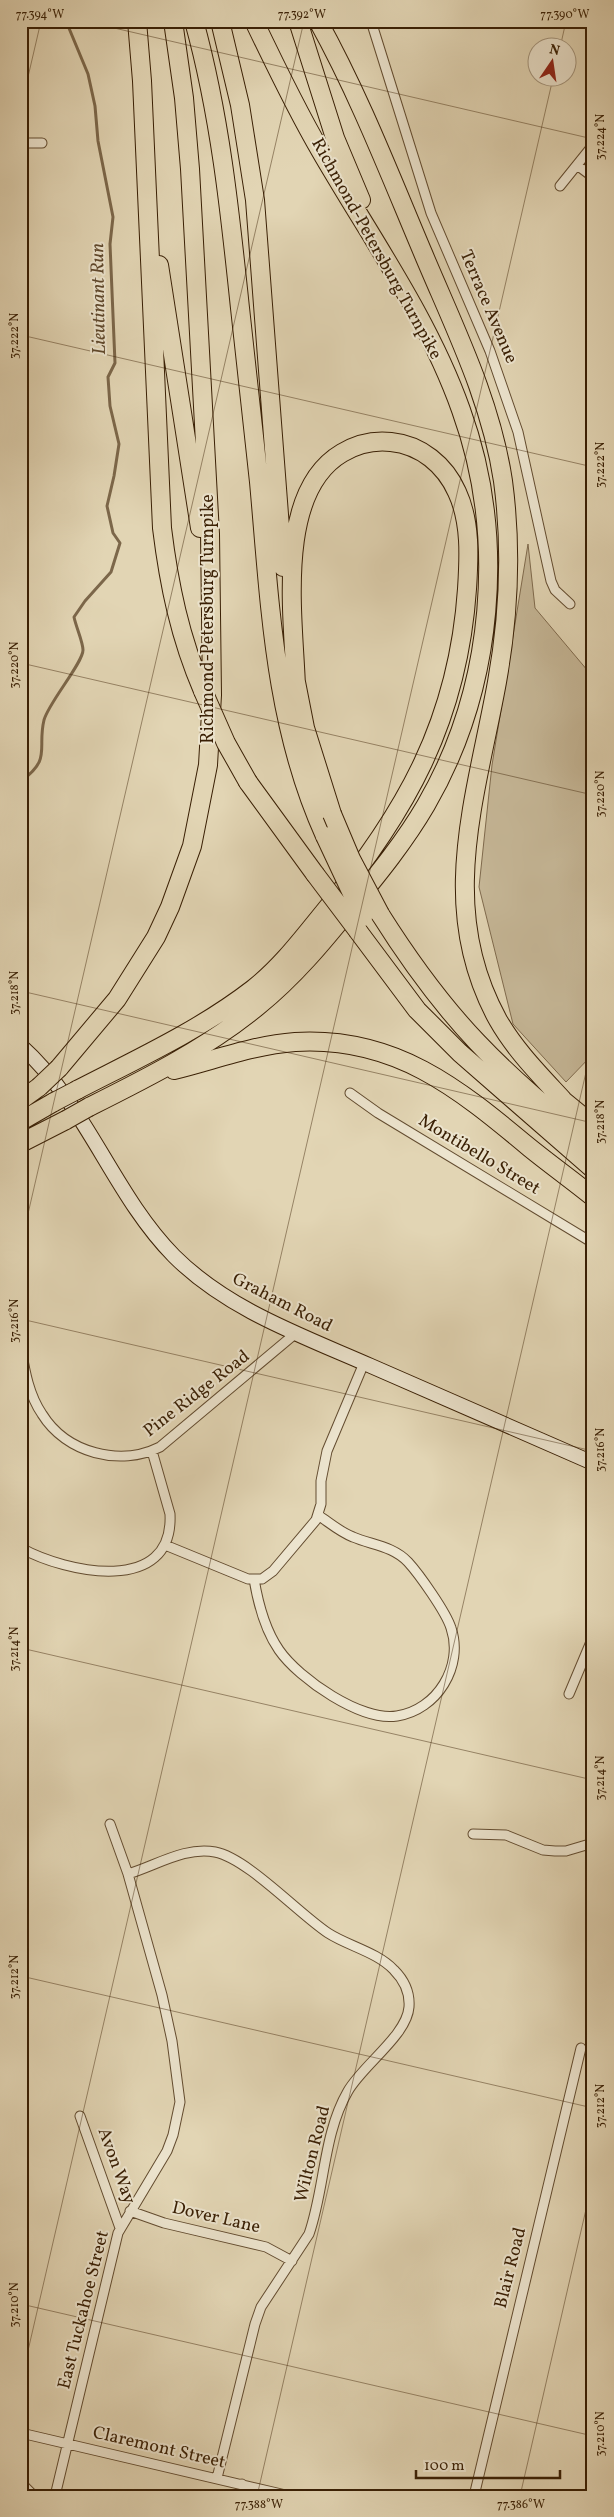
<svg xmlns="http://www.w3.org/2000/svg" width="614" height="2517" font-family="Vollkorn,serif">
	<style>
		.green { fill: #c5b696; stroke: #7f6a4d }
		.lines { fill: none; stroke-linecap: round; stroke-linejoin: round }
		.stream { stroke: #7c674a; stroke-width: 3 }
		.street-casing { stroke: #634c30; stroke-width: 11 }
		.secondary-casing { stroke: #391f04; stroke-width: 16 }
		.highway-casing { stroke: #391f04; stroke-width: 20 }
		.street { stroke: #ece4ce; stroke-width: 9 }
		.secondary { stroke: #ece4ce; stroke-width: 14 }
		.highway { stroke: #e2d5b4; stroke-width: 18 }
		.highway-bridge-casing { stroke: #391f04; stroke-width: 20; stroke-linecap: butt }
		.highway-bridge { stroke: #e2d5b4; stroke-width: 18 }
		.ticks { fill: none; stroke: #391f04; stroke-width: 1; stroke-opacity: 0.45 }
		.labels { text-anchor: middle; dominant-baseline: central; stroke-width: 4; stroke-linejoin: round; paint-order: stroke }
		.street-label { font-size: 18px; fill: #391f04; stroke: #ece4ce }
		.water-label { font-size: 19px; font-style: italic; fill: #60492d; stroke: #ece4ce }
		.neatline { fill: none; stroke: #391f04; stroke-width: 2 }
		.ticks-label { font-size: 12px; text-anchor: middle; fill: #391f04 }
	</style>
	<rect width="100%" height="100%" fill="#e2d5b4"/>
	<filter id="stains"><feTurbulence type="fractalNoise" baseFrequency=".004" numOctaves="4"/><feColorMatrix values="0 0 0 0 .2 0 0 0 0 .09 0 0 0 0 .02 0 0 0 .5 -.17"/></filter>
	<radialGradient id="worn" r=".72"><stop offset=".6" stop-color="#630" stop-opacity="0"/><stop offset="1" stop-color="#630" stop-opacity=".3"/></radialGradient>
	<path class="green" d="M528,544L535,608L593,677V1054L566,1082L513,1024L479,887L492,765Z"/>
	<g class="lines">
		<path class="stream" d="M21,781C52,759 37,749 44,720C49,702 83,663 83,650C83,642 76,627 74,617L85,601L111,572L120,543L113,533L107,506L114,476L119,444L110,406L108,377L115,363L110,244L113,217L98,141L95,106L88,74L66,21"/>
		<g class="street-casing">
			<path id="street" d="M371,21L431,213L490,351L518,432L551,581L555,590L570,604
				M21,143H42
				M577,165L593,177
				M560,186L593,145
				M350,1093L378,1113L593,1243
				M21,1349C25,1372 29,1395 42,1414C66,1453 120,1467 160,1447L296,1333
				M165,1545L248,1579H262L273,1571L316,1520L321,1504V1481L327,1451L364,1363
				M21,1548C66,1573 174,1596 170,1514L152,1451
				M254,1579C258,1603 265,1630 279,1650C299,1679 362,1722 397,1716C437,1710 464,1666 451,1628C446,1612 419,1574 408,1562C393,1546 372,1545 353,1537C340,1532 330,1523 318,1515
				M569,1694L593,1637
				M473,1834L506,1835L543,1850L555,1851H566L593,1843
				M128,1874C155,1866 186,1846 215,1852C247,1858 298,1913 328,1933C348,1946 377,1952 394,1970C404,1980 410,1993 409,2007C407,2035 363,2065 348,2091C323,2134 325,2188 309,2234L261,2307L255,2324L217,2478
				M80,2116L120,2228
				M130,2211L164,2223L266,2247L292,2261
				M21,2433L290,2496
				M21,2483L34,2496
				M242,2484L247,2496
				M55,2496L118,2233L167,2151L173,2135L180,2102L172,2041L162,1995L128,1874L110,1824
				M474,2496L581,2048"/>
		</g>
		<g class="secondary-casing">
			<path id="secondary" d="M21,1046C87,1105 113,1194 174,1256C228,1310 303,1336 371,1366C445,1399 519,1431 593,1463"/>
		</g>
		<g class="highway-casing">
			<path id="highway" d="M137,21L142,81L162,528C169,585 180,638 203,691
				M194,21C220,115 230,212 240,308C246,366 253,424 259,482C270,603 274,724 325,836
				M220,21L240,105L255,200L283,567
				M298,21L335,138L361,200
				M318,21C359,95 390,175 423,253C454,327 491,400 503,481C512,548 509,615 497,682C476,798 436,908 498,1020C515,1050 540,1075 563,1100
				M159,265L200,528
				M295,677L305,728L332,814
				M248,782L315,874
				M380,914C409,960 440,1003 477,1042C512,1079 553,1113 593,1146
				M358,931L417,1010L460,1053L593,1169
				M59,1068L117,999L156,937L170,907L192,846L208,765L212,695L210,534L190,169L184,98L173,21
				M174,1070C215,1060 253,1045 295,1042C395,1036 458,1088 530,1148C551,1165 572,1180 593,1197
				M77,1090C137,1059 200,1030 253,989C281,967 302,939 324,912C406,813 458,721 467,589C469,558 471,522 457,492C445,465 421,445 391,442C373,440 357,444 342,453C274,493 294,621 296,687
				M554,1093L593,1125
				M21,1100L39,1087
				M89,1107C147,1078 207,1048 258,1006C294,977 323,942 352,906C379,873 405,841 426,805C494,688 507,537 461,410C428,317 369,235 320,150C296,109 275,65 254,21
				M21,1121L54,1102
				M21,1143L66,1120"/>
		</g>
		<use href="#street" class="street"/>
		<use href="#secondary" class="secondary"/>
		<use href="#highway" class="highway"/>
		<g class="highway-bridge-casing">
			<path id="highway-bridge" d="M203,691L226,743L248,782
				M332,814L351,859L380,914
				M325,836L363,917
				M315,874L358,931
				M39,1087L59,1068
				M54,1102L77,1090
				M66,1120L89,1107"/>
		</g>
		<use href="#highway-bridge" class="highway-bridge"/>
	</g>
	<path class="ticks" d="M84,21L593,139M560,48L566,21M21,107L41,21M21,335L593,467M21,663L593,795M21,991L593,1123M21,1244L304,21M21,1319L593,1451M21,1648L593,1780M21,1976L593,2108M21,2304L593,2436M21,2381L553,78M257,2496L593,1042M520,2496L593,2179"/>
	<g class="labels">
		<g class="street-label">
			<text transform="translate(376 249) rotate(61)">Richmond-Petersburg Turnpike</text>
			<text transform="translate(488 307) rotate(67)">Terrace Avenue</text>
			<text transform="translate(208 619) rotate(-90)">Richmond-Petersburg Turnpike</text>
			<text transform="translate(479 1155) rotate(31)">Montibello Street</text>
			<text transform="translate(282 1303) rotate(27)">Graham Road</text>
			<text transform="translate(197 1394) rotate(-38)">Pine Ridge Road</text>
			<text transform="translate(313 2154) rotate(-76)">Wilton Road</text>
			<text transform="translate(116 2166) rotate(70)">Avon Way</text>
			<text transform="translate(216 2218) rotate(13)">Dover Lane</text>
			<text transform="translate(511 2268) rotate(-76)">Blair Road</text>
			<text transform="translate(84 2310) rotate(-76)">East Tuckahoe Street</text>
			<text transform="translate(159 2448) rotate(13)">Claremont Street</text>
		</g>
		<g class="water-label">
			<text transform="translate(99 299) rotate(-91)">Lieutinant Run</text>
		</g>
	</g>
	<rect width="614" height="2517" fill="none" stroke="#e2d5b4" stroke-width="55"/>
	<g transform="translate(552 62) rotate(13)"><circle r="24" fill="#ece4ce" stroke="#a4957d"/>
	<path d="M0-4L9 19L0 12L-9 19Z" fill="#8f2418"/>
	<text y="-8" font-size="14" font-weight="bold" text-anchor="middle" fill="#391f04">N</text>
	</g>
	<path d="M416 2470v8h144v-8" fill="none" stroke="#391f04" stroke-width="2.5"/>
	<text x="424" y="2470" font-size="15" fill="#391f04" stroke="#ece4ce" stroke-width="4" paint-order="stroke">100 m</text>
	<rect x="28" y="28" width="558" height="2462" class="neatline"/>
	<g class="ticks-label">
		<text x="40" y="18">77.394°W</text>
		<text x="302" y="18">77.392°W</text>
		<text x="565" y="18">77.390°W</text>
		<text transform="translate(600 137) rotate(-90)" y="4">37.224°N</text>
		<text transform="translate(14 336) rotate(-90)" y="4">37.222°N</text>
		<text transform="translate(600 465) rotate(-90)" y="4">37.222°N</text>
		<text transform="translate(14 665) rotate(-90)" y="4">37.220°N</text>
		<text transform="translate(600 794) rotate(-90)" y="4">37.220°N</text>
		<text transform="translate(14 993) rotate(-90)" y="4">37.218°N</text>
		<text transform="translate(600 1122) rotate(-90)" y="4">37.218°N</text>
		<text transform="translate(14 1321) rotate(-90)" y="4">37.216°N</text>
		<text transform="translate(600 1450) rotate(-90)" y="4">37.216°N</text>
		<text transform="translate(14 1649) rotate(-90)" y="4">37.214°N</text>
		<text transform="translate(600 1778) rotate(-90)" y="4">37.214°N</text>
		<text transform="translate(14 1977) rotate(-90)" y="4">37.212°N</text>
		<text transform="translate(600 2106) rotate(-90)" y="4">37.212°N</text>
		<text transform="translate(14 2305) rotate(-90)" y="4">37.210°N</text>
		<text transform="translate(600 2434) rotate(-90)" y="4">37.210°N</text>
		<text x="259" y="2508">77.388°W</text>
		<text x="521" y="2508">77.386°W</text>
	</g>
	<rect width="100%" height="100%" filter="url(#stains)"/>
	<rect width="100%" height="100%" fill="url(#worn)"/>
</svg>
